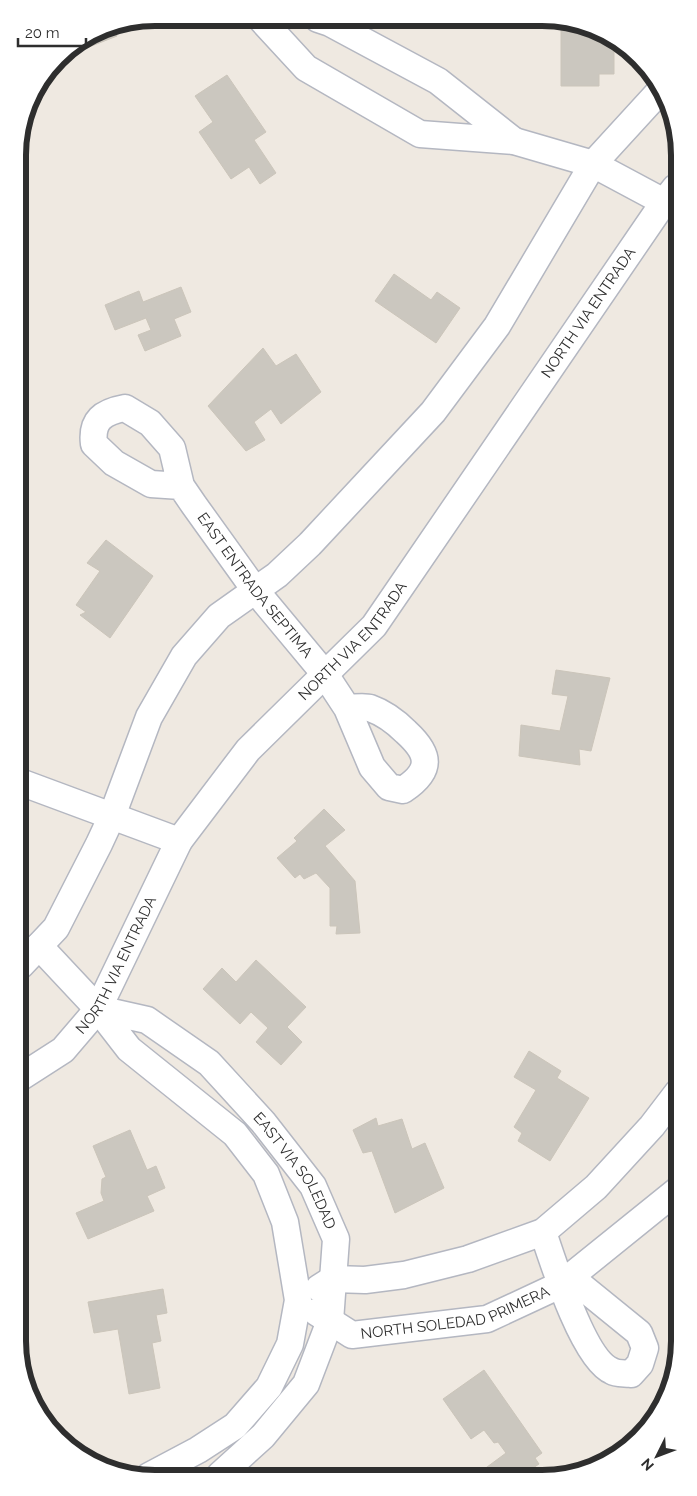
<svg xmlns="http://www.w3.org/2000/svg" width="697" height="1496" font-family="Raleway,sans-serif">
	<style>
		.building { fill: #cbc7bf; stroke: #cbc5ba }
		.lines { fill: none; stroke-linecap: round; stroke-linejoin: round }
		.minor-casing { stroke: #b4b7c1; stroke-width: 29 }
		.minor { stroke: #fff; stroke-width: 26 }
		.labels { text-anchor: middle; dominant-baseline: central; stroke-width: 4; stroke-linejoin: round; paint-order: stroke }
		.street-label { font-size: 15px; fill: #2e2e2e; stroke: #fff }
		.rim { fill: none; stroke: #2e2e2e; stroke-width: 6 }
	</style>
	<rect width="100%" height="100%" fill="#efe9e1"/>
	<path class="building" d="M561,20H568L614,42V74H599V86H561Z
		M113,26L117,36L71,54L69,49L103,28Z
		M227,75L266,132L254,140L276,173L260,184L249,167L231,179L199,132L213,122L195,96Z
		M394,274L431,300L437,292L460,308L436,343L375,301Z
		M181,287L191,312L174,319L181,336L145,351L138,335L151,330L146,318L115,330L105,305L139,291L143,302Z
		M263,348L276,366L296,354L321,392L281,424L271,409L254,422L265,440L246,451L208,406Z
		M19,432L23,444L19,446Z
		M106,540L153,576L110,638L80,615L86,612L76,605L100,571L87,563Z
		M556,670L610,678L591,751L579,749L580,765L519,756L521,725L560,731L568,696L552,694Z
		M324,809L345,830L325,846L355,881L360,933L336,934L337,926H330V888L316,873L304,879L300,874L295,878L277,858L297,841L294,838Z
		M256,960L306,1007L287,1027L302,1042L281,1065L256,1042L268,1028L251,1012L240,1024L203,989L222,968L236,982Z
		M529,1051L561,1071L557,1078L589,1098L550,1161L518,1141L522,1133L514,1127L536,1090L514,1077Z
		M376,1118L378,1126L402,1119L412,1149L425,1143L444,1188L395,1213L372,1151L363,1153L353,1130Z
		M130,1130L147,1170L156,1166L165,1188L147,1196L154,1211L88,1239L76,1213L104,1201L101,1193L102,1179L106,1177L93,1146Z
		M163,1289L167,1313L156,1315L161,1341L152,1343L160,1388L129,1394L118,1329L94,1333L88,1302Z
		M484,1370L542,1453L535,1458L539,1464L524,1474H486L483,1470L506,1453L498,1442L494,1443L484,1430L471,1439L443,1399Z"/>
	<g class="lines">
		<g class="minor-casing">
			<g id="minor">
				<path d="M260,18L306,68L420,134L514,141L593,164L664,202"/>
				<path d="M318,19L330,23L438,81L514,141"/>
				<path id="s1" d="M181,486L151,484L114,463L94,444C91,420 103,412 125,408L150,423L172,448L181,486L194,505L255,590L324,673L347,708L372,767L389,787L403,790C433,770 430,754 406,732C396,722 384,713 370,708C364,706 354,708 347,708"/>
				<path d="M20,782L179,841"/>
				<path d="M39,946L98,1009"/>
				<path d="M21,965L56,928L99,844L112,816L149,717L184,656L219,616L277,575L310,544L433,412L497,326L593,164L658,93"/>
				<path id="s2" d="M21,1077L63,1050L98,1009L179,841L248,750L374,626L664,202L675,188"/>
				<path d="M543,1232C553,1262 584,1360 612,1371C617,1374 625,1373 631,1374L640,1364L645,1348L639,1333L570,1277"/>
				<path d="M319,1288L333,1279L365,1280L404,1275L468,1259L543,1232L596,1187L652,1126L678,1092"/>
				<path id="s3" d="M316,1312L352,1335L487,1319L560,1285L679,1189"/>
				<path id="s4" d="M149,1476L198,1450L235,1426L269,1387L290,1344L298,1300L285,1222L266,1174L235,1134L129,1049L98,1009L147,1020L209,1063L263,1122L313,1186L336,1239L330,1321L306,1384L263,1436L220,1475"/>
			</g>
		</g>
		<use href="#minor" class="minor"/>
	</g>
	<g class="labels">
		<g class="street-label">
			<text stroke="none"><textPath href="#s2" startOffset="961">NORTH VIA ENTRADA</textPath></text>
			<text stroke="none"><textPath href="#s1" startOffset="380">EAST ENTRADA SEPTIMA</textPath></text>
			<text stroke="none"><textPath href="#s2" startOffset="556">NORTH VIA ENTRADA</textPath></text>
			<text stroke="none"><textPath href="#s2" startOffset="151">NORTH VIA ENTRADA</textPath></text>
			<text stroke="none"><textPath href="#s4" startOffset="876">EAST VIA SOLEDAD</textPath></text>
			<text stroke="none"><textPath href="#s3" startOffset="149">NORTH SOLEDAD PRIMERA</textPath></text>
		</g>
	</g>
	<path d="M0 0H697V1496H0ZM155 26H542A129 129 0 0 1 671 155V1341A129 129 0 0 1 542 1470H155A129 129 0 0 1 26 1341V155A129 129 0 0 1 155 26Z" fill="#fff" fill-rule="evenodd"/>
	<path class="rim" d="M155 26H542A129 129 0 0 1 671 155V1341A129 129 0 0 1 542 1470H155A129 129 0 0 1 26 1341V155A129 129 0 0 1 155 26Z"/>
	<g transform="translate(657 1456) rotate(228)" stroke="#ffffff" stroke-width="4" paint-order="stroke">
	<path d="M0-4L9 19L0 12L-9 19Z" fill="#2e2e2e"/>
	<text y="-8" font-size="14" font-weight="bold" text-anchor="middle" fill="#2e2e2e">N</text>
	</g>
	<path d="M18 38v8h68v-8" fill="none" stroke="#2e2e2e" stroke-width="2.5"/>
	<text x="25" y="38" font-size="15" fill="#2e2e2e" stroke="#ffffff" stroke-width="4" paint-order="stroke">20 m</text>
</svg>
